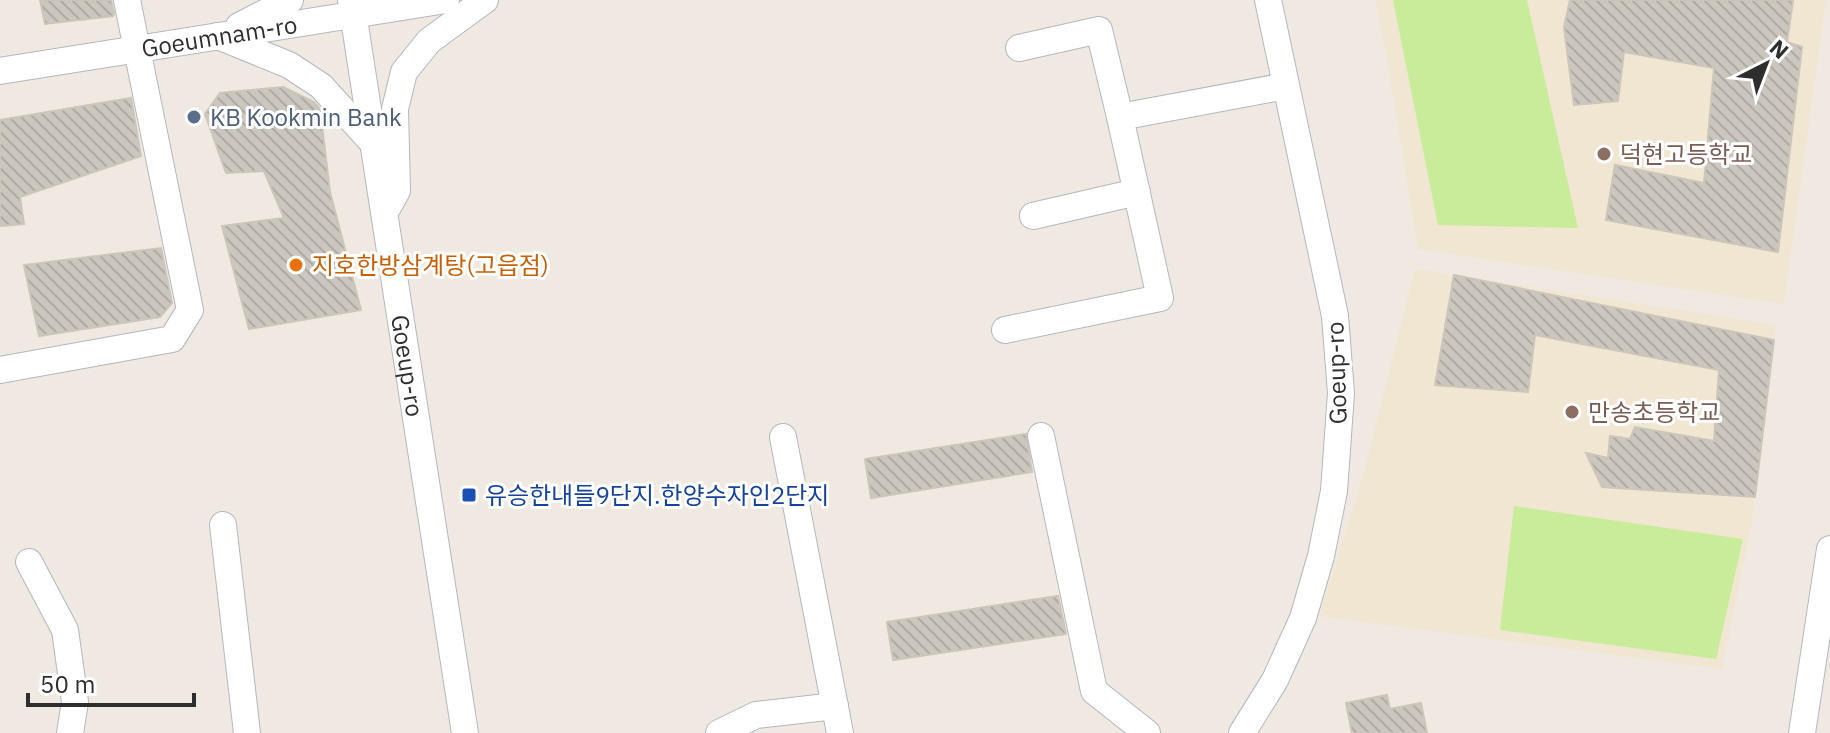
<svg xmlns="http://www.w3.org/2000/svg" width="1830" height="733" font-family="'IBM Plex Sans','Noto Sans KR',sans-serif">
	<style>
		.education { fill: #f0e6d1 }
		.pitch { fill: #c9ec9a }
		.building { fill: url(#building-back-hatch); stroke: #cbc5ba; stroke-width: 2 }
		.lines { fill: none; stroke-linecap: round; stroke-linejoin: round }
		.minor-casing { stroke: #b4b7c1; stroke-width: 28 }
		.minor { stroke: #fff; stroke-width: 26 }
		.service-dot { fill: #5c6f8a; stroke: #fff; stroke-width: 3 }
		.education-dot { fill: #8d6e63; stroke: #fff; stroke-width: 3 }
		.food-dot { fill: #e8710a; stroke: #fff; stroke-width: 3 }
		.transit-dot { fill: #1a4fb4; stroke: #fff; stroke-width: 3 }
		.labels { text-anchor: middle; dominant-baseline: central; stroke-width: 6; stroke-linejoin: round; paint-order: stroke }
		.street-label { font-size: 24px; fill: #2e2e2e; stroke: #fff }
		.service-label { font-size: 24px; fill: #4e5e75; stroke: #fff; text-anchor: start }
		.education-label { font-size: 24px; fill: #785e54; stroke: #fff; text-anchor: start }
		.food-label { font-size: 24px; fill: #c56008; stroke: #fff; text-anchor: start }
		.transit-label { font-size: 24px; fill: #164399; stroke: #fff; text-anchor: start }
	</style>
	<defs>
		<pattern id="building-back-hatch" width="6" height="6" patternUnits="userSpaceOnUse" patternTransform="scale(2)"><rect width="6" height="6" fill="#cbc7bf"/><path d="M-1 5l2 2M0 0l6 6M5-1l2 2" fill="none" stroke="#afaba4"/></pattern>
	</defs>
	<rect width="100%" height="100%" fill="#efe9e1"/>
	<path class="education" d="M1375,0H1826L1784,304L1418,249L1387,60Z
		M1415,269L1776,325L1751,527L1722,669L1319,616L1361,483Z"/>
	<path class="pitch" d="M1393,0H1527L1578,228L1438,225Z
		M1514,506L1743,539L1716,659L1500,630Z"/>
	<path class="building" d="M40,0H111L114,14L113,16L45,24Z
		M1570,0H1793L1787,42L1802,47L1778,252L1606,220L1615,165L1704,183L1714,68L1624,52L1618,101L1574,105L1564,27Z
		M283,87L314,102L320,109L330,192L361,310L249,329L222,226L284,218L264,171L226,173L205,114L220,93Z
		M131,98L141,156L20,197L24,224L0,226V120Z
		M161,248L172,303L160,317L39,336L24,265Z
		M1454,275L1774,340L1755,497L1602,487L1586,453L1608,458L1610,436L1630,439L1635,427L1714,441L1719,370L1535,335L1528,392L1435,385Z
		M1026,434L1032,472L871,498L865,459Z
		M1058,596L1066,634L893,660L887,622Z
		M1387,695L1390,709L1421,703L1427,733H1352L1346,703Z"/>
	<g class="lines">
		<g class="minor-casing">
			<g id="minor">
				<path id="s1" d="M351,0L465,733"/>
				<path d="M239,26L290,0"/>
				<path d="M218,36L289,65L321,86L373,143"/>
				<path d="M1019,48L1099,30L1120,117"/>
				<path id="s2" d="M0,71L446,0"/>
				<path d="M388,207L397,191L395,109L404,72L429,41L485,0"/>
				<path d="M1033,216L1137,192"/>
				<path d="M1005,330L1160,298L1120,117L1286,86"/>
				<path d="M0,370L172,339L190,310L127,0"/>
				<path d="M1041,436L1094,691L1147,733"/>
				<path d="M783,437L840,733"/>
				<path d="M223,525L247,733"/>
				<path d="M29,562L65,630L75,702L70,733"/>
				<path d="M719,733L756,715L835,706"/>
				<path d="M1242,733L1275,680L1303,618L1321,556L1334,491L1341,393L1335,316L1268,0"/>
				<path d="M1802,733L1830,549"/>
			</g>
		</g>
		<use href="#minor" class="minor"/>
	</g>
	<circle class="service-dot" cx="194" cy="117" r="8"/>
	<g class="education-dot">
		<circle cx="1604" cy="154" r="8"/>
		<circle cx="1572" cy="412" r="8"/>
	</g>
	<circle class="food-dot" cx="296" cy="265" r="8"/>
	<rect class="transit-dot" x="461" y="487" width="16" height="16" rx="4"/>
	<g class="labels">
		<g class="street-label">
			<text stroke="none"><textPath href="#s2" startOffset="222">Goeumnam-ro</textPath></text>
			<text stroke="none"><textPath href="#s1" startOffset="370">Goeup-ro</textPath></text>
			<text transform="translate(1336 373) rotate(-92)">Goeup-ro</text>
		</g>
		<g class="service-label">
			<text x="210" y="117">KB Kookmin Bank</text>
		</g>
		<g class="education-label">
			<text x="1620" y="154">덕현고등학교</text>
			<text x="1588" y="412">만송초등학교</text>
		</g>
		<g class="food-label">
			<text x="312" y="265">지호한방삼계탕(고읍점)</text>
		</g>
		<g class="transit-label">
			<text x="485" y="495">유승한내들9단지.한양수자인2단지</text>
		</g>
	</g>
	<g transform="translate(1766 64) rotate(42)" stroke="#ffffff" stroke-width="6" paint-order="stroke">
	<path d="M0-6L14 30L0 20L-14 30Z" fill="#2e2e2e"/>
	<text y="-12" font-size="22" font-weight="bold" text-anchor="middle" fill="#2e2e2e">N</text>
	</g>
	<path d="M28 693v12h166v-12" fill="none" stroke="#2e2e2e" stroke-width="4"/>
	<text x="40" y="693" font-size="24" fill="#2e2e2e" stroke="#ffffff" stroke-width="6" paint-order="stroke">50 m</text>
</svg>
